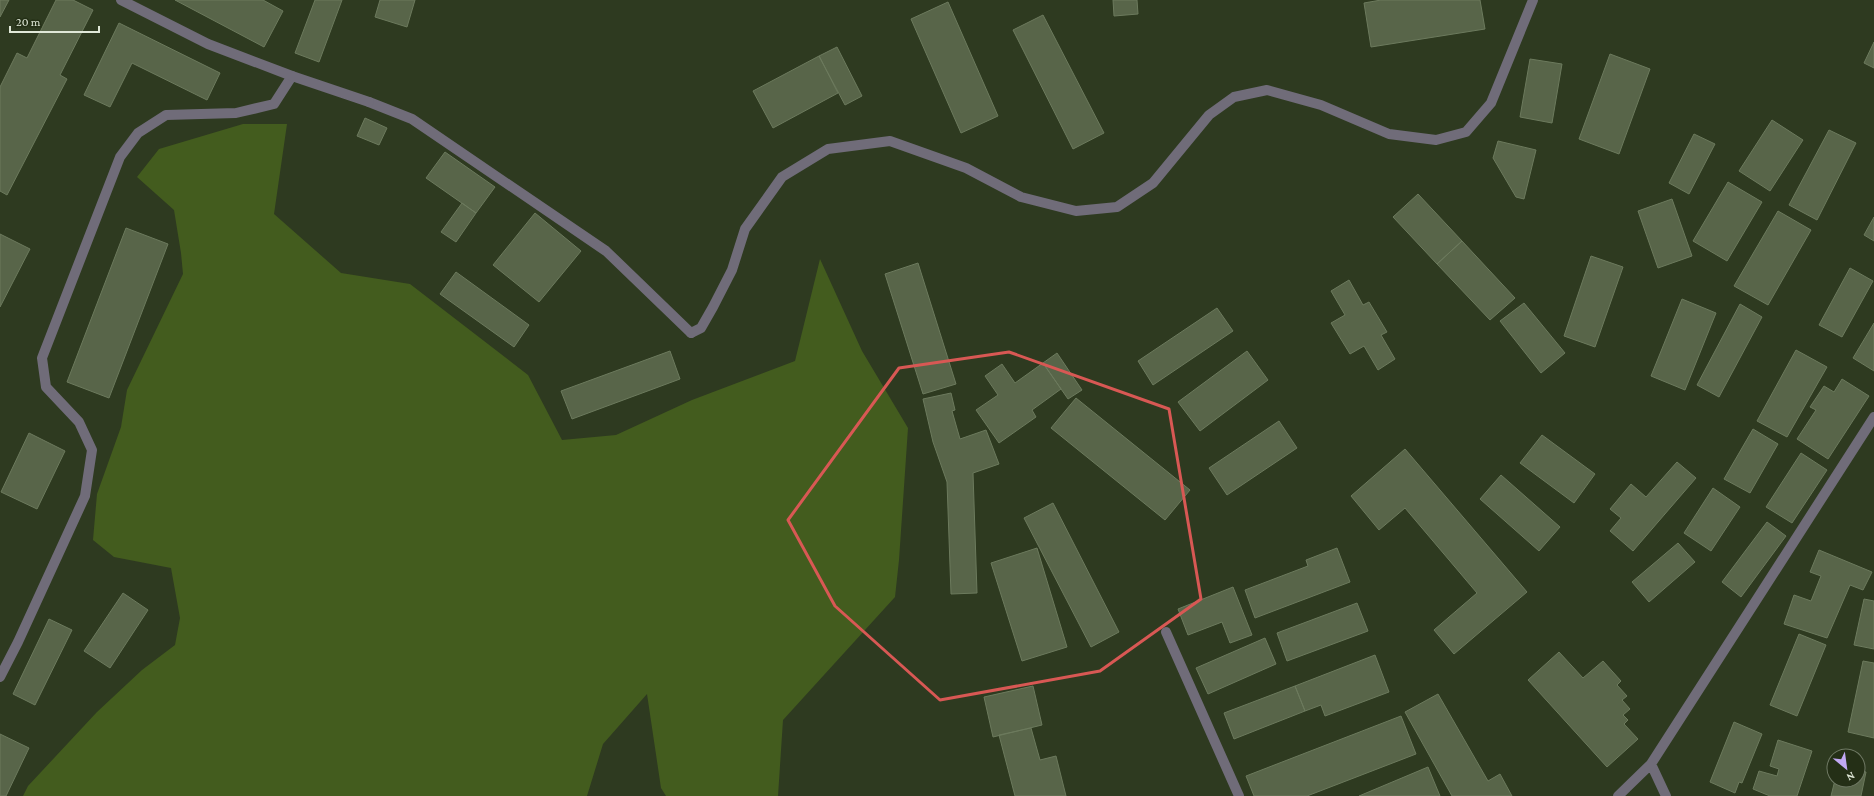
<svg xmlns="http://www.w3.org/2000/svg" width="1874" height="796" font-family="'Crimson Pro',serif">
	<style>
		.green { fill: #435c1e }
		.building { fill: #586549; stroke: #6c7a5d }
		.lines { fill: none; stroke-linecap: round; stroke-linejoin: round }
		.lane { stroke: #706c79; stroke-width: 10 }
		.street { stroke: #706c79; stroke-width: 10 }
		.marked { fill: none; stroke: #d85854; stroke-width: 3; stroke-linejoin: round }
	</style>
	<rect width="100%" height="100%" fill="#2e3a20"/>
	<path class="green" d="M243,124H287L274,214L341,273L410,284L528,375L562,440L616,435L692,400L795,361L820,259L862,351L908,428L899,560L895,597L783,720L778,796H666L661,788L647,694L603,744L587,796H23L28,786L97,712L142,670L175,645L180,618L171,568L114,557L93,540L97,494L121,427L127,390L183,274L181,253L174,210L137,177L159,149Z"/>
	<path class="building" d="M0,0H9L0,17Z
		M56,0H73L93,10L60,75L67,79L7,195L0,191V87L17,53L27,58Z
		M175,0H263L283,11L264,47Z
		M315,0H342L319,62L295,53Z
		M380,0H415L407,27L375,17Z
		M1113,0H1137L1138,14L1114,16Z
		M1381,0H1480L1485,29L1371,47L1364,3Z
		M948,2L998,116L961,133L911,19Z
		M1043,15L1104,133L1073,149L1013,30Z
		M119,23L220,73L207,100L132,63L110,107L84,95Z
		M1874,42V68L1864,63Z
		M837,47L862,96L845,105L819,56Z
		M1610,54L1650,69L1619,154L1579,139Z
		M819,56L838,93L773,128L753,91Z
		M1530,59L1562,64L1552,123L1520,117Z
		M365,118L387,128L379,145L357,136Z
		M1772,120L1803,140L1770,191L1739,171Z
		M1829,130L1856,143L1817,220L1789,205Z
		M1694,134L1715,144L1689,194L1669,183Z
		M1498,141L1536,150L1524,199L1516,197L1493,158Z
		M445,152L495,187L476,213L426,178Z
		M1728,182L1762,202L1727,261L1693,241Z
		M1418,194L1462,241L1437,264L1393,217Z
		M1672,199L1692,256L1658,268L1638,211Z
		M462,203L476,213L456,242L441,232Z
		M1778,211L1811,230L1768,305L1734,286Z
		M535,213L581,251L539,302L493,265Z
		M1874,217V241L1864,235Z
		M126,228L168,244L109,398L67,382Z
		M0,234L30,249L0,307Z
		M1462,241L1515,298L1490,320L1437,264Z
		M1591,256L1623,267L1595,347L1564,336Z
		M918,263L956,384L923,394L885,274Z
		M1850,268L1873,281L1842,337L1819,325Z
		M456,272L529,325L514,347L440,294Z
		M1349,280L1363,305L1369,302L1387,332L1381,335L1395,359L1378,370L1364,346L1350,354L1331,323L1345,315L1331,291Z
		M1682,299L1716,313L1685,390L1651,376Z
		M1524,303L1565,353L1541,373L1500,321Z
		M1740,304L1762,317L1719,397L1697,385Z
		M1217,308L1233,331L1153,385L1138,361Z
		M1874,323V371L1853,358Z
		M1796,350L1827,367L1787,437L1757,421Z
		M670,351L680,379L572,419L561,391Z
		M1247,351L1268,380L1200,431L1178,402Z
		M1057,353L1082,390L1068,399L1043,363Z
		M1043,363L1061,389L1032,410L1036,417L999,443L976,410L998,395L985,376L1002,364L1015,383Z
		M1842,379L1869,396L1828,459L1797,439L1816,410L1810,407L1824,386L1834,392Z
		M951,393L955,410L952,411L960,439L986,430L999,464L973,473L977,593L951,594L947,482L933,442L923,399Z
		M1076,398L1190,490L1165,520L1051,428Z
		M1279,421L1297,448L1227,495L1209,468Z
		M1753,429L1778,444L1750,493L1724,479Z
		M29,433L65,451L37,509L1,492Z
		M1542,435L1595,474L1574,503L1520,463Z
		M1405,449L1527,592L1454,654L1434,630L1477,593L1405,508L1379,530L1351,496Z
		M1801,453L1827,470L1792,523L1766,507Z
		M1677,462L1696,478L1633,551L1610,531L1621,518L1610,509L1631,484L1646,497Z
		M1501,475L1560,527L1539,551L1480,499Z
		M1713,488L1740,507L1711,551L1684,533Z
		M1053,503L1119,632L1091,647L1024,518Z
		M1767,522L1786,536L1741,597L1722,582Z
		M1678,543L1695,562L1649,602L1632,582Z
		M1037,548L1067,647L1022,661L991,563Z
		M1337,548L1350,582L1255,618L1245,590L1308,566L1306,560Z
		M1819,550L1872,572L1863,590L1850,585L1827,638L1784,624L1794,595L1811,601L1821,576L1810,572Z
		M1233,587L1252,635L1230,643L1222,622L1188,635L1178,609Z
		M123,593L148,610L110,668L84,651Z
		M1864,599L1874,601V649L1854,645Z
		M1357,603L1368,631L1287,661L1277,633Z
		M49,619L72,630L35,705L13,694Z
		M1799,634L1826,645L1797,716L1770,705Z
		M1265,638L1276,664L1208,694L1196,668Z
		M1559,652L1583,678L1603,661L1621,681L1617,685L1627,696L1622,700L1630,709L1623,715L1628,720L1624,724L1638,739L1607,767L1528,680Z
		M1375,655L1389,692L1325,716L1321,705L1305,711L1295,686Z
		M1863,661L1874,663V738L1848,732Z
		M1033,686L1042,725L993,737L984,697Z
		M1295,686L1305,711L1234,739L1224,713Z
		M1438,694L1488,781L1500,774L1512,796H1452L1405,712Z
		M1401,716L1416,754L1307,796H1254L1246,776Z
		M1734,722L1762,734L1742,783L1739,782L1735,793L1710,782Z
		M1031,728L1040,760L1056,756L1066,796H1015L999,735Z
		M0,734L29,748L6,796H0Z
		M1778,740L1812,751L1797,796H1770L1753,789L1759,771L1777,776L1779,769L1770,766Z
		M1428,767L1440,796H1359Z
		M1858,770L1866,772L1861,796H1831L1835,780H1858Z"/>
	<g class="lines">
		<path class="lane" d="M369,102L412,119L606,251L691,333
			M0,677L18,642L85,496L92,450L79,422L46,387L42,358L120,157L138,133L166,115L236,113L274,104L292,76"/>
		<path class="street" d="M121,0L208,44L292,76L369,102
			M691,333L701,328L713,307L732,270L745,229L782,177L828,149L890,141L966,168L1021,197L1076,211L1117,207L1153,183L1209,115L1234,97L1267,90L1321,105L1389,134L1436,140L1466,132L1491,103L1533,0
			M1166,632L1239,796
			M1651,764L1666,796
			M1618,796L1651,764L1874,417"/>
	</g>
	<path class="marked" d="M1009,352L1169,409L1201,599L1100,671L940,700L835,606L788,520L899,368Z"/>
	<g transform="translate(1846 768) rotate(151)"><circle r="19" fill="#242f16" stroke="#6f7964"/>
	<path d="M0-3L7 15L0 10L-7 15Z" fill="#c1a8f3"/>
	<text y="-6" font-size="11" font-weight="bold" text-anchor="middle" fill="#e0e8d8">N</text>
	</g>
	<path d="M10 26v6h89v-6" fill="none" stroke="#e0e8d8" stroke-width="2"/>
	<text x="16" y="26" font-size="12" fill="#e0e8d8" stroke="#242f16" stroke-width="3" paint-order="stroke">20 m</text>
</svg>
